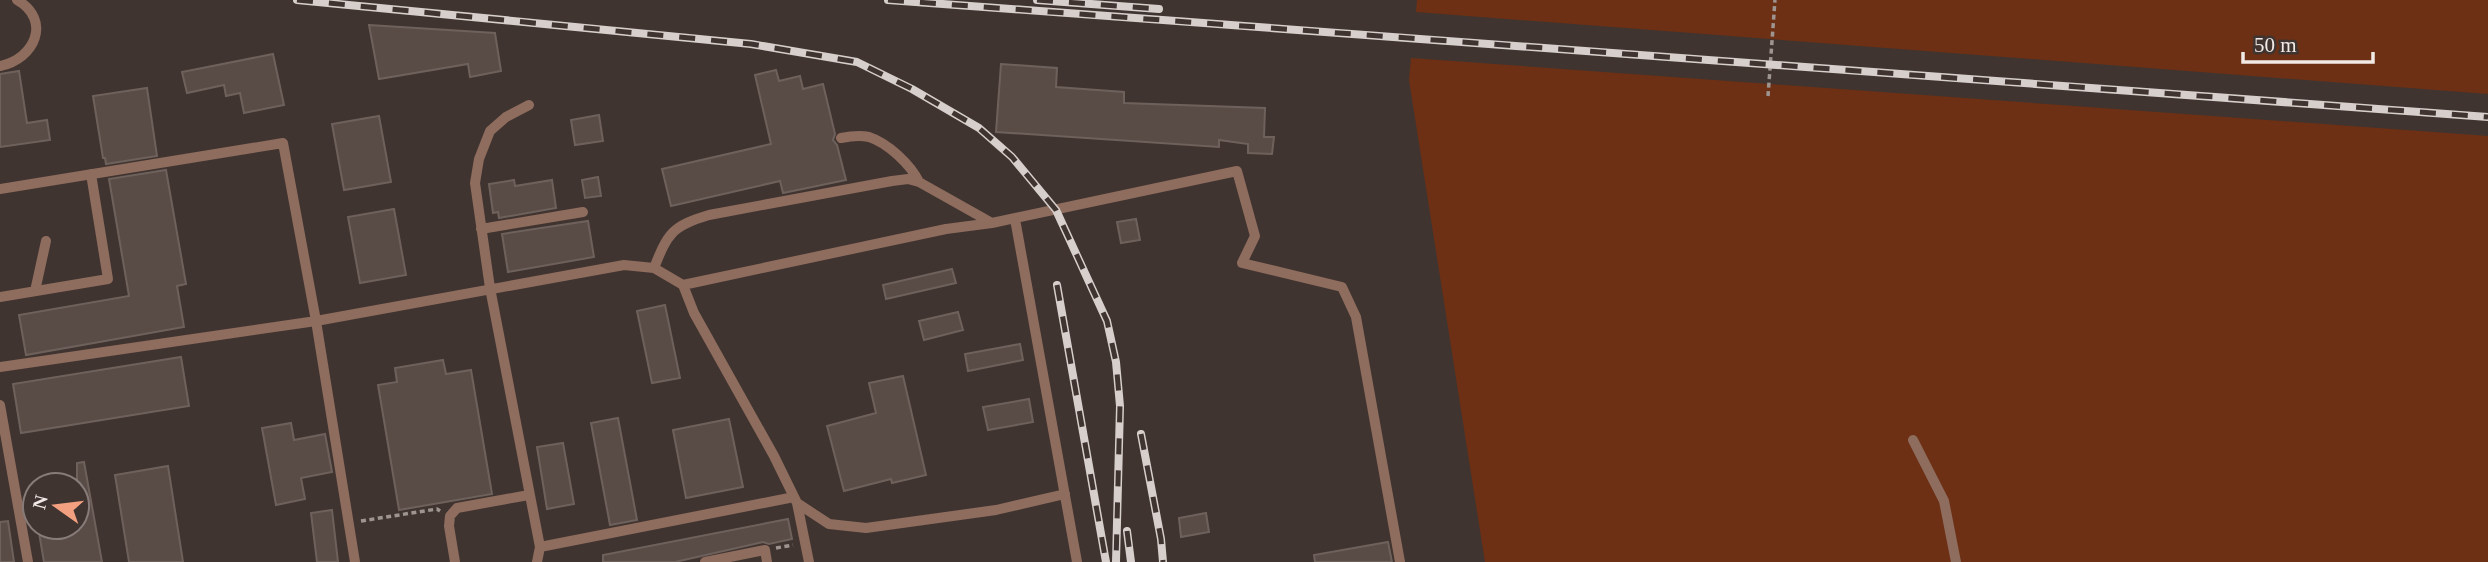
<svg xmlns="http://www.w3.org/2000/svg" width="2488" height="562" font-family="Georgia,serif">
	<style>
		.green { fill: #6d3014 }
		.building { fill: #594c47; stroke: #6e615c; stroke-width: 2 }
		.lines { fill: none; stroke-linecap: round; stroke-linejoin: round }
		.path { stroke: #9e9591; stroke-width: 3.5; stroke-dasharray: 5 3.5; stroke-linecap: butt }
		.lane { stroke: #8e6c5e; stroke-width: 10 }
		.rail-casing { stroke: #d7cfcb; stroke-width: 8 }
		.rail { stroke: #403430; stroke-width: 5; stroke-dasharray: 16; stroke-linecap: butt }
	</style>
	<rect width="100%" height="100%" fill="#403430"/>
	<path class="green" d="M1417,0H2488V94L1416,12Z
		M1411,58L2488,136V562H1485L1409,80Z"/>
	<path class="building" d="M369,25L495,33L501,71L470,77L468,64L379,79Z
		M273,54L284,105L244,113L240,93L226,96L224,85L187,93L182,72Z
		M1001,64L1057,68L1056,87L1124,92V103L1265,108L1264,137H1274L1272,154L1248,153V144L1219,140V147L996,132Z
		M776,70L779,81L800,76L803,89L823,84L835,134L833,140L837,145L846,180L783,193L780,181L671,206L662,169L771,144L755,75Z
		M19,71L27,123L47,120L50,140L0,147V74Z
		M147,88L157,156L106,164L105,158H103L93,96Z
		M599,115L603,141L575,145L571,120Z
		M379,116L391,182L344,190L332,124Z
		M166,170L186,284L177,286L184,327L26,355L19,315L129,296L109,179Z
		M598,177L601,196L585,198L582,180Z
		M514,180L515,186L552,180L556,208L499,218L498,212L493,213L489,184Z
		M394,209L406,275L360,283L348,217Z
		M1136,219L1140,240L1121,243L1117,222Z
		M588,221L594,257L508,272L502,234Z
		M952,269L956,283L886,299L883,285Z
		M665,305L680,378L652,383L637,311Z
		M958,312L963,330L924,340L919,321Z
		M1020,344L1023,360L968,371L965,354Z
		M181,357L189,406L21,433L13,384Z
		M443,360L446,374L471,370L492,494L399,510L378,385L397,382L395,368Z
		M903,376L926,475L892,483L891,479L844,491L827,426L876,413L869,383Z
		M1029,399L1033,422L988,430L983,407Z
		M618,418L637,520L610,525L591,423Z
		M729,419L743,487L686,498L673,430Z
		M291,423L294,440L325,434L332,472L301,478L305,499L276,505L262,428Z
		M563,443L574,504L547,509L537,447Z
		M84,462L102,562H44L38,527H77V463Z
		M168,466L183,562H129L115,475Z
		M332,510L338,562H317L311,513Z
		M1206,513L1209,532L1181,537L1179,518Z
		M788,519L792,539L769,544L763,542L675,562H603V555Z
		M8,521L14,562H0V522Z
		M1388,542L1392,562H1315L1314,555Z"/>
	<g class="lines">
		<path class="path" d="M1768,96L1775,0
			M361,521L437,509L440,511
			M776,548L793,545"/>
		<path class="lane" d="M0,66C35,59 52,20 17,0
			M529,105L506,117L490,131L479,159L475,183L490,288L540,547L537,562
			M841,138C851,136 860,135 869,137C888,143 911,165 919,182
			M0,189L283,143L316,321L355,562
			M1015,219L1077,562
			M481,229L583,212
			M654,268C668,233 672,226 709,215L892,181L908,179L919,182L992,223
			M683,285L694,313L774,456L797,503L829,524L866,528L996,510L1065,494
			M35,291L46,241
			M0,297L108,279L91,174
			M0,367L316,321L624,265L654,268L683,285L946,229L992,223L1237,171L1255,236L1242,263L1342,287L1356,317L1400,562
			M0,405L28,562
			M1913,440L1944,501L1956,562
			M797,503L809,562
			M540,547L794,497
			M455,562L449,526L450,516L457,508L529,495
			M705,562L765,550L767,562"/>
		<g class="rail-casing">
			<path id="rail" d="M297,0L751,44L857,62L912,89L979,128L1012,157L1056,210L1107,321L1116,362L1120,406L1116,562
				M888,0L2488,117
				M1037,0L1159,9
				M1057,285L1106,562
				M1141,434L1161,539L1163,562
				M1127,531L1131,562"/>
		</g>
		<use href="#rail" class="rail"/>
	</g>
	<g transform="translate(56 506) rotate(284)"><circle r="33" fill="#403430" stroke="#877c79" stroke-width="2"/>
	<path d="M0-5L12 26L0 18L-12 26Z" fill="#f2a07f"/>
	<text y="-10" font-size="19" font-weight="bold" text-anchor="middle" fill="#f1e9e6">N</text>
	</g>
	<path d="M2243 52v10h130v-10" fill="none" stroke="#f1e9e6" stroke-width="3.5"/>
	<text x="2254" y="52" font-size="21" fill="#f1e9e6" stroke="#403430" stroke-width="5" paint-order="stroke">50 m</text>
</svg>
